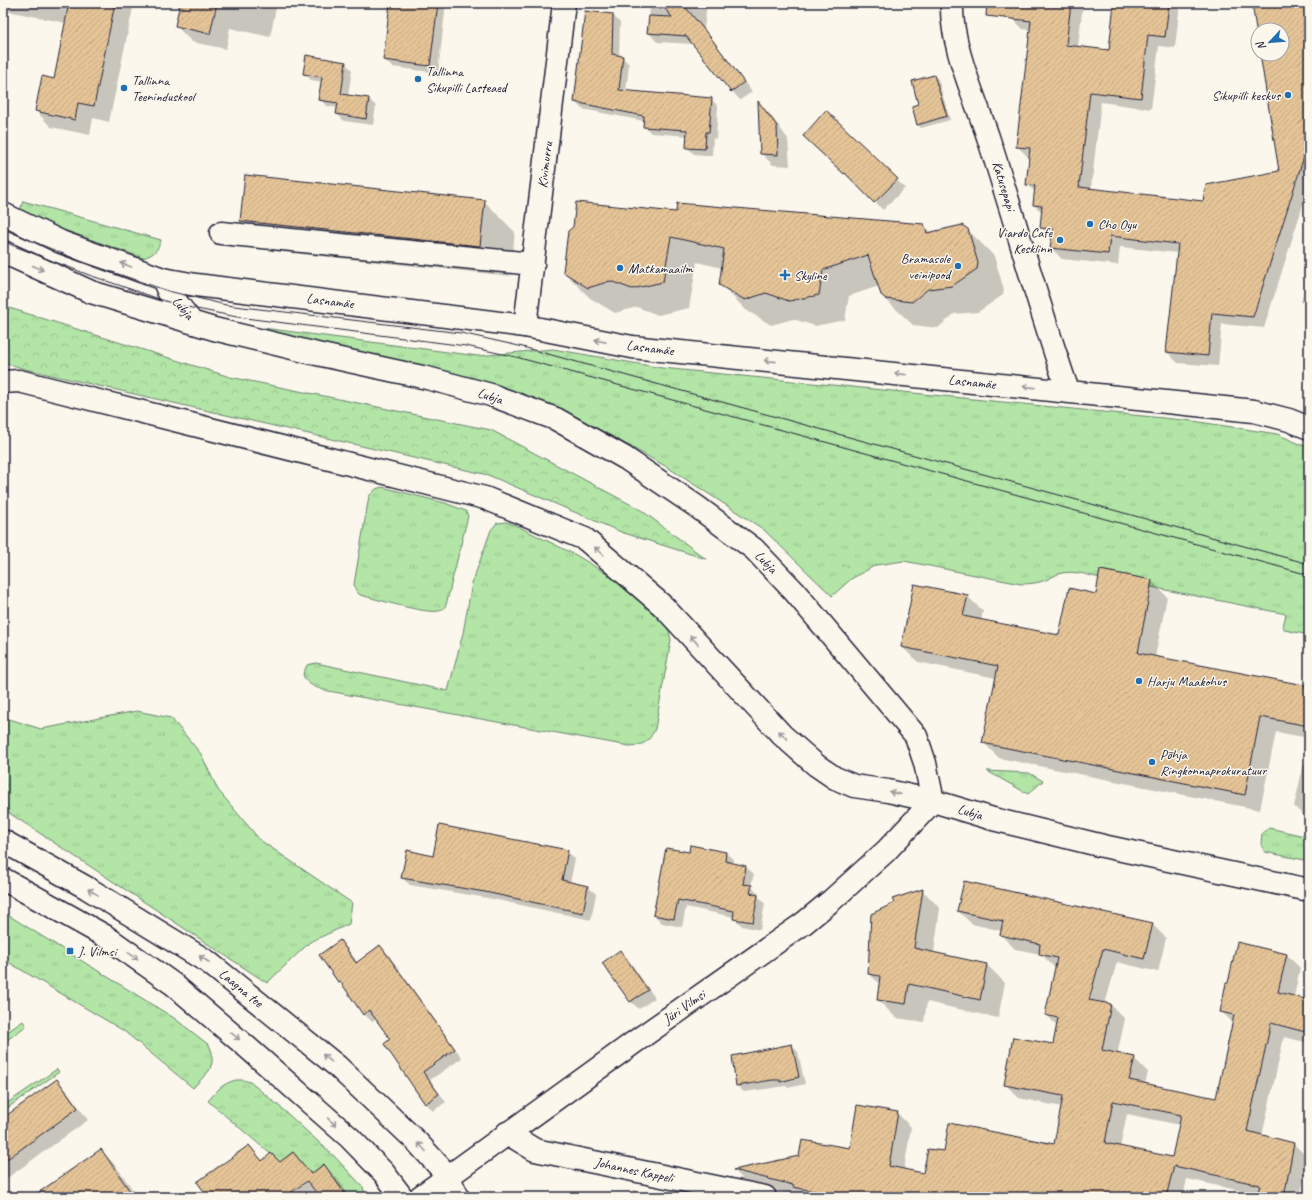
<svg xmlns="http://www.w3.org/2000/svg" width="1312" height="1200" font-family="Caveat,sans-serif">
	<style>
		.grass { fill: url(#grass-tufts); stroke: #6a8470 }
		.forest { fill: url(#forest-crowns); stroke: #6a8470 }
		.shadow { fill: #0003; fill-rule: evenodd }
		.building { fill: url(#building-hatch); stroke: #22223b; fill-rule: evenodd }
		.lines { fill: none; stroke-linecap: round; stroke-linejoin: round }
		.street-casing { stroke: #22223b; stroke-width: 25 }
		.secondary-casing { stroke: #22223b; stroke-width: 25 }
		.street { stroke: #fbf7ec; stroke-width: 22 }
		.secondary { stroke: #fbf7ec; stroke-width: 22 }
		.tram { stroke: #22223b; stroke-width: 1 }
		.oneway { stroke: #99979c }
		.poi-dot { fill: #1f6fb2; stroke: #fbf7ec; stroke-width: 1.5 }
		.labels { text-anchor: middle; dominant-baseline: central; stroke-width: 3; stroke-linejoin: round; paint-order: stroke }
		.poi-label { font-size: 14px; fill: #22223b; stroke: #fbf7ec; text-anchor: start }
		.street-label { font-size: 14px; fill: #22223b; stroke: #fbf7ec }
	</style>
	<defs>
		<pattern id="grass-tufts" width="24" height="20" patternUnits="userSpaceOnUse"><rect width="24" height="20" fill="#b2e5a6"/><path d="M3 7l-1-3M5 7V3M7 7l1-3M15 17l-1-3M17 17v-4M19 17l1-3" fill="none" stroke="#99c490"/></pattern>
		<pattern id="forest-crowns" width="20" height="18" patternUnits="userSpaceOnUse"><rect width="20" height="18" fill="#b2e5a6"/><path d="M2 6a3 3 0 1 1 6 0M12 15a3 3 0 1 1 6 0" fill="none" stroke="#99c490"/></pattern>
		<pattern id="building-hatch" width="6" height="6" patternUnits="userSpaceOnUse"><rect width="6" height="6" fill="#e5c497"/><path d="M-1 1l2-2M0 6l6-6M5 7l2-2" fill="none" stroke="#c4a883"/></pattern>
	</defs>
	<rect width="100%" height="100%" fill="#fbf7ec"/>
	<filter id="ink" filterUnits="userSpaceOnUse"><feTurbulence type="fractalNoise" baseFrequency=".025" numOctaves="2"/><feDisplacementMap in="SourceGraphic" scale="8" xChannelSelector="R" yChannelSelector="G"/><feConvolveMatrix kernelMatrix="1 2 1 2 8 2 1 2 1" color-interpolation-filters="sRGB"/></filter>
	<g filter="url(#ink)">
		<path class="grass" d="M23,201L161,240C158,251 153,255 143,258L19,214Z
			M263,328L478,356L553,349L662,368L1193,421L1277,434L1309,448V635L1285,630L1283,626L1286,614L1151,587V580L1101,570L1099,578C1086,574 1071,570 1058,574C1054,576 1050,578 1046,580C1038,583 1030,584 1021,584L904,561L876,565L851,579L832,596L763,529L667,467L575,416L503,388L400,362L262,333Z
			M382,487L445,503L466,511L468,516L446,605C444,608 442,610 439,611C424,614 377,599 360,595L356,591L354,584L369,496L376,489Z
			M507,522L517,526L576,555L623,584L653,609L663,621L669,631L671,640L655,729C648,743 644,745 629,746L349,695C334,691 307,691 303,674L307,665L316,663L448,691L463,633L472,583L491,530L497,523Z
			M137,711L171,718L201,754L218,790L260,840L352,903L349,924L310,942L267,983L3,809V717L41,729Z
			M987,771L1029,773L1043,781L1028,794Z
			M1269,828L1309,837V861L1265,852L1261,845L1262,833Z
			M3,912L174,1018L209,1045L212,1052V1063L209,1071L193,1088L124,1031L3,959Z
			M23,1021L26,1026L3,1043V1035Z
			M57,1069L59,1072L3,1111V1106Z
			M236,1080H243L250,1082L279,1106L334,1156L363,1187L366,1197H347L324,1165L311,1174L293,1152L280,1162L208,1101C218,1090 221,1084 236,1080Z"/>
		<path class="forest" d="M3,306L230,377L491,430L641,510L706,559L621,532L488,475L25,369L3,362Z"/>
		<path class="shadow" d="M3,3H134L109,122L93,118L90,135L51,127L36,111L54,80L66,23L3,10Z
			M181,3H277L270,37L230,28L226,49L192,42L176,26Z
			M391,3H446L438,73L392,67L384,60Z
			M650,3H707L704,29L752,92L740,100L732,91L694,44L657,42L649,33Z
			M1013,3H1083L1078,47L1110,51L1115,3H1180L1175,48L1159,46L1151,109L1101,102L1091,189L1204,202L1280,172L1261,54H1282V30H1258V36L1253,3H1309V186L1264,328L1222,324L1218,366L1178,363L1167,352L1178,253L1120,247L1118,265L1062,259L1051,248L1052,239L1041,227L1043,213L1034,205L1035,192L1027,184L1030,158L1028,157L1017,146L1031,30L1023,29L1012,18Z
			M613,15L620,23L619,56L622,57L629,64L626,92L711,99L718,106L716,139L713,138L712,156L694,154L687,147L688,136L651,133L644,126V121L582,109L575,102Z
			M345,63L352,70L348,96L369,99L376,106L373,125L344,121L337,114L338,108L327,106L320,99L322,82L311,80L304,73Z
			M934,76L938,79L950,120L921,128L918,125L919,104Z
			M759,104L770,114L788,139L790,166L773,165L761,153Z
			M826,111L905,188L883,210L853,180V181L812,144Z
			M484,201L515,232L510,276L272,251L241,220Z
			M677,213L924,225L932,233L967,229L994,256L1004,290L1003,295L978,312L954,314L938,328L913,325L881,295L879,286L849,296L845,320L815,326L793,319L771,325L746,310L720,284L722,268L697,262L689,308L658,315L637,307L615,313L590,298L564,272Z
			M1309,274V310L1301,302Z
			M1152,581L1167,597L1155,657L1309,687V738L1276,732L1260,810L999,758L984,743L996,678L918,662L902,647L967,596L983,611L981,621L1060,636L1096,595Z
			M1304,763L1309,765V821L1294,806Z
			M567,851L575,859L570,883L588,887L596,894L591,920L493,899L410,885L402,878L434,857Z
			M689,853H726L734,860L733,864L746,867L754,874L751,886L759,894V897L765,904L760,930L742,926L734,918V917L686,907L682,927L662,923L654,915Z
			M922,890L940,908L934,953L987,965L1005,983L998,1018L927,1002L924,1022L896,1018L878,1000L880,984L869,974Z
			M958,911L1152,924L1166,938L1158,972L1117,962L1105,1004L1111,1005L1125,1019L1117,1055L1134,1058L1148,1072L1145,1084L1216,1099L1233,1023L1221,1011L1287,955L1300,968L1294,997L1309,1001V1043L1284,1037L1262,1136L1294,1144L1308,1158L1300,1197H1261L1259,1195L1187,1179L1183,1197H802L747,1184L735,1171L800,1157L851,1149L897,1113L911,1127L904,1170L924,1175L945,1152L1055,1145L1062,1107L1019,1098L1005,1084L1054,1045L1057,1026L1046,1014L1056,968L1054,967L1041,954L1015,949L1001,935L1002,931L972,924ZM1127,1114L1180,1125L1173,1158L1120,1148Z
			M340,942L348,949L358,963L380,946L388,954L462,1058L430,1080L446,1102L433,1111L425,1103L391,1040L376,1019L372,1022L364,1014L347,989L338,982L320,956Z
			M620,951L628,959L655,998L639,1009L631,1002L604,963Z
			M792,1045L798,1052L805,1084L788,1088L786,1086L744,1092L737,1086Z
			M57,1080L68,1092L88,1120L3,1181V1119Z
			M249,1146L263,1161L280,1163L293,1153L312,1174L324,1166L336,1177L350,1197H321L318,1193L313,1197H210Z
			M101,1150L116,1166L138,1197H34Z
			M633,1190L664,1197H631Z"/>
		<path class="building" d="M69,3H115L94,106L78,103L75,120L35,111L42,76L54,79Z
			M180,3H217L210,34L175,26Z
			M390,3H438L430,66L383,60Z
			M660,3H682L711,38L744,82L731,92L686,36L647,33L649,16L672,17Z
			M987,3H1071L1066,45L1109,50L1114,3H1169L1165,37L1148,35L1141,98L1090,92L1079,187L1203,201L1206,185L1279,171L1260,54H1282V30H1258V42L1252,3H1309V141L1253,317L1212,313L1208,356L1166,352L1178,244L1110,236L1108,254L1050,248L1053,229L1040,228L1042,206L1033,205L1035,186L1026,185L1030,148L1016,147L1031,21L986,16Z
			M585,11L613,14L612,54L623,56L619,90L712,98L709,132H706L705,149L686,148L687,130L643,127L644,116L574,102Z
			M306,55L346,62L341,94L369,98L366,119L336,114L338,103L318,100L322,77L303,74Z
			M934,75L947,116L917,125L912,106L918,104L912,81Z
			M758,101L777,126L778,155L760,154Z
			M826,110L898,179L874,203L845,173L844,174L803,136Z
			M245,175L485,200L480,246L240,221Z
			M576,202L676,212L677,203L924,224L927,233L962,225L968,229L978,263L977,269L952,286L928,289L912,302L886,299L881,295L868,255L823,270L819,295L789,301L766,293L745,300L719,285L724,249L671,237L663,282L632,289L610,281L588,288L563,272L568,231L573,227Z
			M1100,570L1152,580L1138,653L1309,686V726L1260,717L1245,795L982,743L998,666L901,647L914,584L968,595L963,616L1059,635L1069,588L1096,594Z
			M439,825L568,850L562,880L588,886L583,913L485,892L401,878L407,850L433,856Z
			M690,845L726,852L725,861L746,866L743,884L752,885L750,893L758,895L753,922L733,919L734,911L678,900L674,919L653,915L666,848L689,852Z
			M964,881L1153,923L1144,959L1103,949L1089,1000L1111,1004L1102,1050L1135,1057L1129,1080L1216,1098L1234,1015L1220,1012L1226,983H1228L1237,942L1287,954L1278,992L1309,1000V1033L1271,1023L1247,1131L1294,1143L1284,1197H1268L1257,1195L1260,1185L1174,1166L1166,1197H843L793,1187V1185L733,1170L799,1156L802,1140L850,1148L857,1105L898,1112L889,1166L923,1173L928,1149L944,1151L949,1123L1054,1144L1063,1096L1004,1085L1013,1037L1053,1044L1058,1018L1045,1015L1057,958L1039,954L1040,944L1000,935L1003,921L957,911ZM1113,1101L1181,1115L1172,1157L1105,1143Z
			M923,889L914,948L987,964L980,1000L909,984L906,1004L877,1000L880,976L868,974L871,914L894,903L892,899Z
			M340,940L356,963L380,945L455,1049L423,1072L439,1094L425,1104L384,1044L390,1039L369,1010L363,1015L340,981L338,982L319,955Z
			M620,950L648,990L630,1002L602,963Z
			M792,1044L799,1077L780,1082V1080H772L736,1086L732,1056Z
			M57,1079L78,1108L3,1162V1118Z
			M249,1145L262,1161L271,1153L280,1162L293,1152L311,1174L324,1164L347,1197H320L307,1181L285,1197H208L197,1182Z
			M101,1149L134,1197H32Z"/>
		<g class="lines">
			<g class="street-casing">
				<path id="street" d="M952,3C950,44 976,100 989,140C1016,223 1039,308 1068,391
					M221,233L533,264
					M525,326L564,3
					M507,1133L535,1150L765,1197"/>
			</g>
			<g class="secondary-casing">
				<path id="secondary" d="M3,214L61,242L163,279L196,285L525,326L632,347L1254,411L1289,420L1309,428
					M3,252L91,292L214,329L317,354L427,378L491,395L556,419L625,458L696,506L754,549L794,591L916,736L925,763L933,801
					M163,279L168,291L190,320
					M3,382L19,381L485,498L585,539L663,606L782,735L816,765L835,778L854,786L888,791L933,801L993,819L1103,846L1309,890
					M3,841L87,888L208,962L337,1066L417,1142L448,1176L458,1197
					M3,879L105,936L173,984L248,1048L350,1138L384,1173L402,1197
					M420,1197L636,1041L804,923L832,900L886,851L933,801"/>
			</g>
			<use href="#street" class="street"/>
			<use href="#secondary" class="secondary"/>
			<path class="tram" d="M3,229L83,262L168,291L226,305L461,333L519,346L1309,564
				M3,241L14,246L89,275L177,305L237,317L466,346L516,357L1309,575"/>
		</g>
		<defs><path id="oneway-shaft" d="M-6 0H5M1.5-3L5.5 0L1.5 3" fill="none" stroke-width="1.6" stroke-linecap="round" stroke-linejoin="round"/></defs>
		<g class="oneway">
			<use href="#oneway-shaft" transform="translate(126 265) rotate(-160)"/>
			<use href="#oneway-shaft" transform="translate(38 268) rotate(24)"/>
			<use href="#oneway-shaft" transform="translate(600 341) rotate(-169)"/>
			<use href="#oneway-shaft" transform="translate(770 361) rotate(-174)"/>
			<use href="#oneway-shaft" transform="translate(900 374) rotate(-174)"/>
			<use href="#oneway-shaft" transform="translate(1029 387) rotate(-174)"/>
			<use href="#oneway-shaft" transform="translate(599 551) rotate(-139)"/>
			<use href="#oneway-shaft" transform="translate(694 640) rotate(-133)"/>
			<use href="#oneway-shaft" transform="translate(783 735) rotate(-136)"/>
			<use href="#oneway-shaft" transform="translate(895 793) rotate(-167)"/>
			<use href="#oneway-shaft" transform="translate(93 892) rotate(-149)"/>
			<use href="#oneway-shaft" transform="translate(133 956) rotate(36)"/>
			<use href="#oneway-shaft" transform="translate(204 959) rotate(-147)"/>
			<use href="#oneway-shaft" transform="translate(235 1036) rotate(40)"/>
			<use href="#oneway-shaft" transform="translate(327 1058) rotate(-141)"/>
			<use href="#oneway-shaft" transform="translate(332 1122) rotate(41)"/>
			<use href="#oneway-shaft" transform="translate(422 1147) rotate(-132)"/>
		</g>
	</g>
	<g class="poi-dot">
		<circle cx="418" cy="79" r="4"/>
		<circle cx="124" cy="88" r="4"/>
		<circle cx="1288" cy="95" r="4"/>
		<circle cx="1090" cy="224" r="4"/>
		<circle cx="1060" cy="240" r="4"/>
		<circle cx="958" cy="266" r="4"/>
		<circle cx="620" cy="268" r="4"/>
		<path d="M783 269h4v4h4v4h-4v4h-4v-4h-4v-4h4z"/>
		<circle cx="1139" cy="681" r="4"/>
		<circle cx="1152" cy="762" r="4"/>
		<rect x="66" y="947" width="8" height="8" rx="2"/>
	</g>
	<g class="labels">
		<g class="poi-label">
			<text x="426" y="71">Tallinna<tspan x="426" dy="16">Sikupilli Lasteaed</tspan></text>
			<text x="132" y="80">Tallinna<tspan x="132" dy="16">Teeninduskool</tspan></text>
			<text x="1280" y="95" text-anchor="end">Sikupilli keskus</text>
			<text x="1098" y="224">Cho Oyu</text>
			<text x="1052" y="232" text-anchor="end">Viardo Cafe<tspan x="1052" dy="16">Kesklinn</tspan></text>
			<text x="950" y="258" text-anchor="end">Bramasole<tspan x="950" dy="16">veinipood</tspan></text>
			<text x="628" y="268">Matkamaailm</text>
			<text x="794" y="275">Skyline</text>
			<text x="1147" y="681">Harju Maakohus</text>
			<text x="1160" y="754">Põhja<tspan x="1160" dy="16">Ringkonnaprokuratuur</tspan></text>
			<text x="78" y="951">J. Vilmsi</text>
		</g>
		<g class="street-label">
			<text transform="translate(545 165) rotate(-83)">Kivimurru</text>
			<text transform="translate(1004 186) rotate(73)">Katusepapi</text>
			<text transform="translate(330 301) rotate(7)">Lasnamäe</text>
			<text transform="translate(183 308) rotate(49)">Lubja</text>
			<text transform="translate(650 348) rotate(7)">Lasnamäe</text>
			<text transform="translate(972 382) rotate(6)">Lasnamäe</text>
			<text transform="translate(490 396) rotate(18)">Lubja</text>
			<text transform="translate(766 562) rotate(46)">Lubja</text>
			<text transform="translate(970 812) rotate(17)">Lubja</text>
			<text transform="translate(241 988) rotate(39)">Laagna tee</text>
			<text transform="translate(684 1007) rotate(-35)">Jüri Vilmsi</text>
			<text transform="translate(634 1170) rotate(12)">Johannes Kappeli</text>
		</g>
	</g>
	<rect width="1312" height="1200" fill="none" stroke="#fbf7ec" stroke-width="16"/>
	<rect x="8" y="8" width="1296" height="1184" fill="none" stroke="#22223b" stroke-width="1.5" filter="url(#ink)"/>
	<g transform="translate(1270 42) rotate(244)"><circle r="19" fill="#fbf7ec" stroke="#a4a2a5"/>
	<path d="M0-3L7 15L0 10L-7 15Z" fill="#1f6fb2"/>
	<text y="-6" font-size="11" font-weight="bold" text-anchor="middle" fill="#22223b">N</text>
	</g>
</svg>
